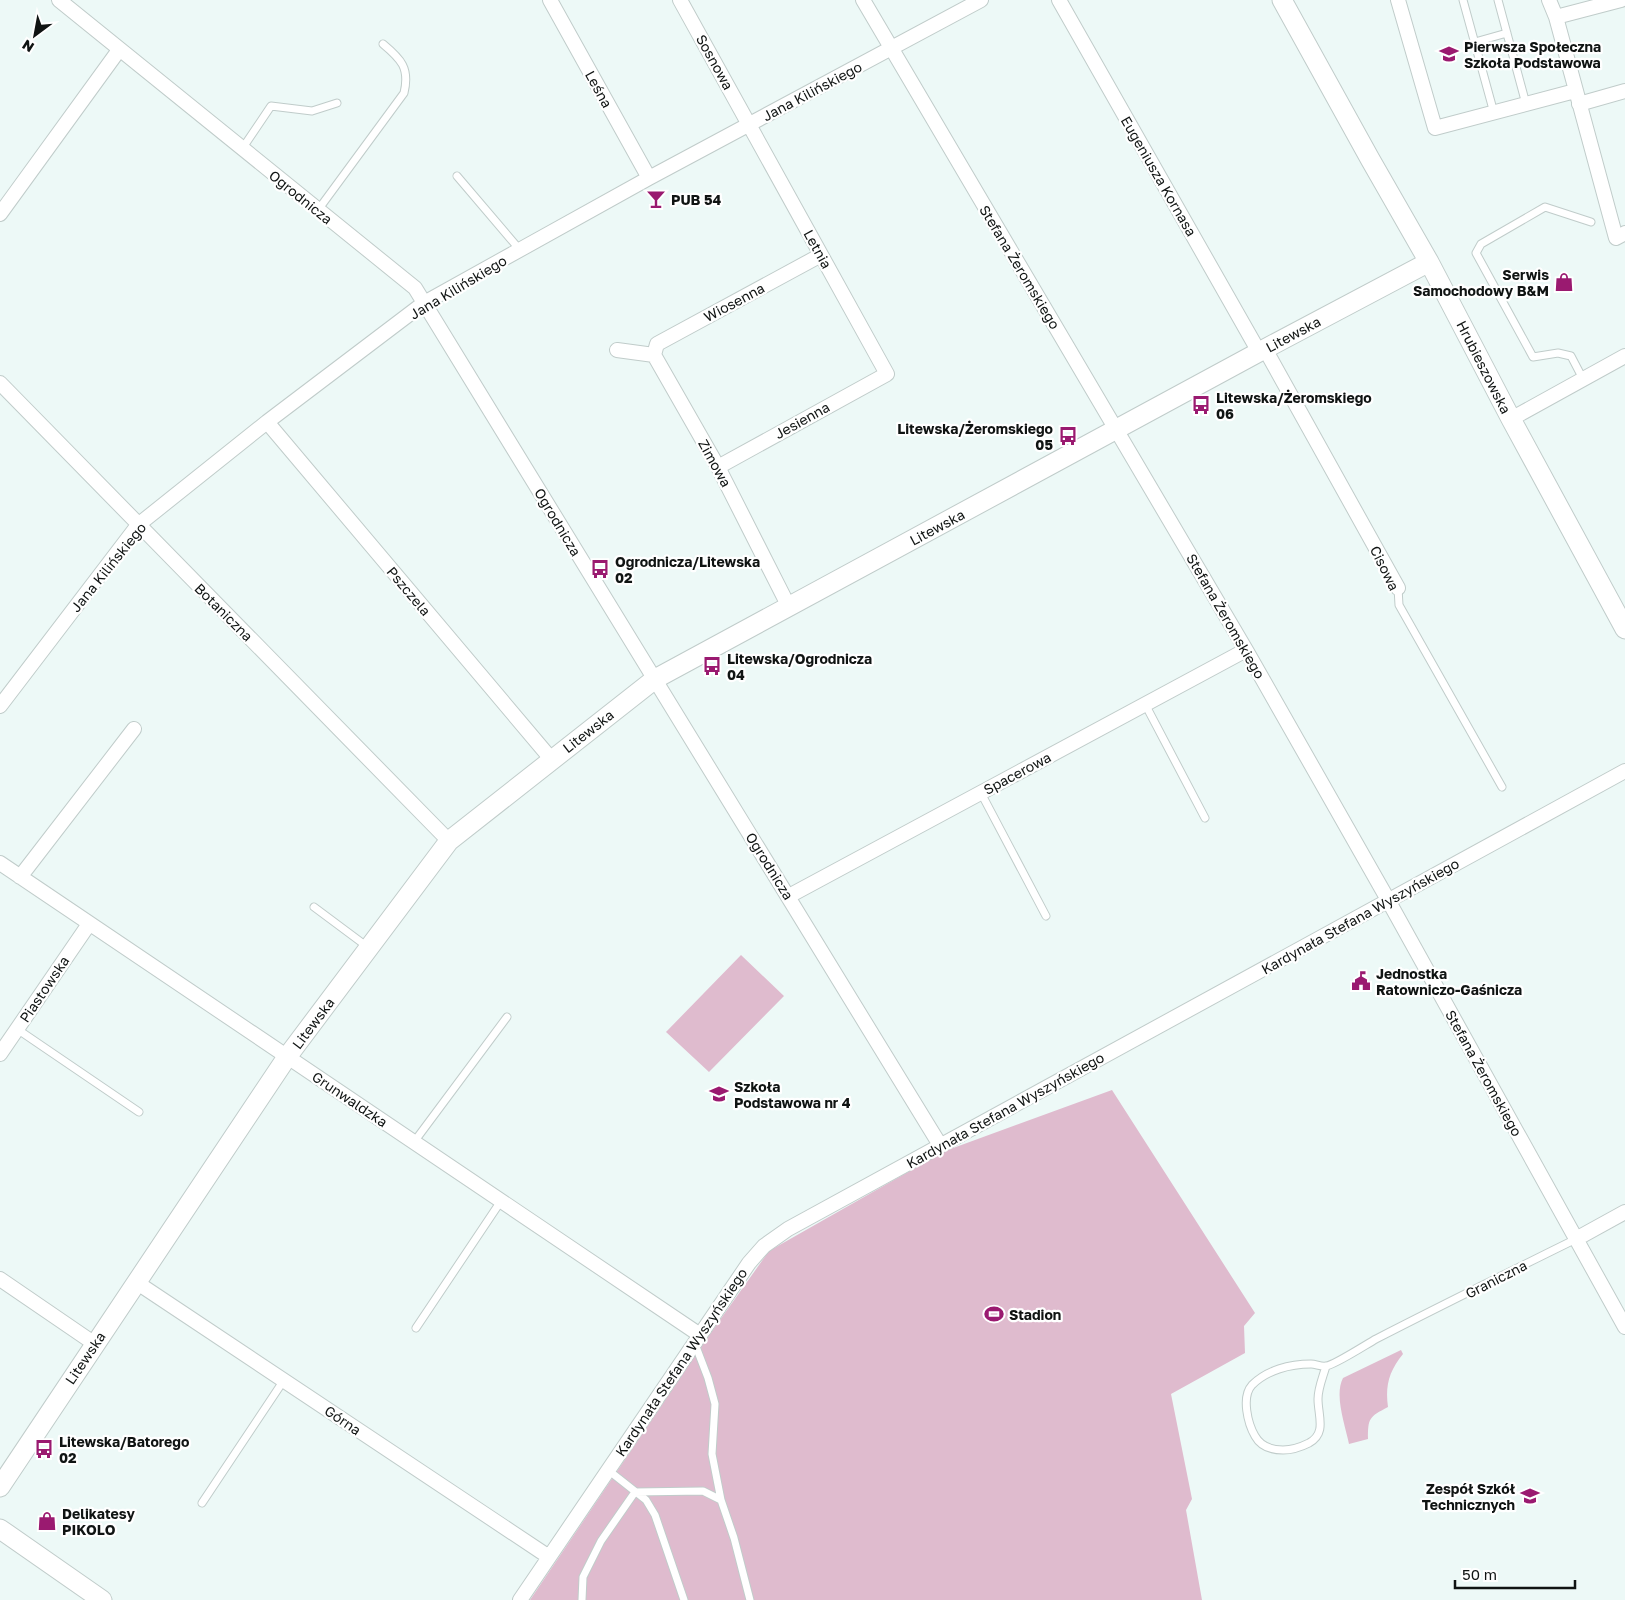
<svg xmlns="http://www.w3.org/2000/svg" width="1625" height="1600" font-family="'Golos Text',sans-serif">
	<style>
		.green { fill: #dfbbce }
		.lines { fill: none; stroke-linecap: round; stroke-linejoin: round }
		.lane-casing { stroke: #c0ccca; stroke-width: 9 }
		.street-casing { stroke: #c0ccca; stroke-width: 16 }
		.secondary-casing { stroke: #c0ccca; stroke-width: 21 }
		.lane { stroke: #fff; stroke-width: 7 }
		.street { stroke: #fff; stroke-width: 14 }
		.secondary { stroke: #fff; stroke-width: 19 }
		.labels { text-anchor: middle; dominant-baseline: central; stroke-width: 4.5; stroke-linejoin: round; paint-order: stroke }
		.poi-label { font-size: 14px; font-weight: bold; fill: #101413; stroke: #fff; text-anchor: start }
		.street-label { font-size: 14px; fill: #101413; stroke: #fff }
	</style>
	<rect width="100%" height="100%" fill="#edf9f7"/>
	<path class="green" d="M741,955L784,996L709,1072L666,1032Z
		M1112,1090L1255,1313L1244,1326L1245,1353L1171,1394L1192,1499L1186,1510L1202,1600H530L705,1341L769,1251L945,1151Z
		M1401,1350L1403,1354C1389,1371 1385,1386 1388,1407C1369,1417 1368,1418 1368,1439L1349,1444C1345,1425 1334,1395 1343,1378Z"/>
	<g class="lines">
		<g class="lane-casing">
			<path id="lane" d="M1463,0L1494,113
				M1498,0L1526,104
				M1475,42L1507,33
				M242,149L271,106L312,111L337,103
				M457,176L520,250
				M318,210L404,93C410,68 401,59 383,44
				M1583,379L1571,356L1558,353L1533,357L1476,253L1481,244L1545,207L1591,222
				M1398,588L1399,605L1502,787
				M1145,704L1205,818
				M981,793L1046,916
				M314,907L369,948
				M17,1029L139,1112
				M414,1142L507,1017
				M416,1328L501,1201
				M695,1344L708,1378L715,1404L712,1454L721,1500
				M1326,1366C1323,1377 1318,1388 1318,1399C1318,1416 1327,1433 1309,1443C1301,1447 1292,1450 1283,1450C1271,1450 1261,1447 1255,1436C1248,1424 1241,1397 1252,1385C1267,1370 1290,1364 1311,1364C1316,1364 1321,1367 1326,1366C1333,1366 1367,1344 1376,1339C1442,1305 1509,1272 1576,1239
				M608,1470L646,1500L655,1515L684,1600
				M202,1503L284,1380
				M582,1600L583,1577L601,1541L635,1492L703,1491L721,1500L734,1538L750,1600"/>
		</g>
		<g class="street-casing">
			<path id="street" d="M59,0L415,288L940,1145
				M550,0L649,178
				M680,0L887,374L718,467
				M863,0L1246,650L1383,891L1625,1327
				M1059,0L1259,352
				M1398,0L1435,128L1575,91
				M1549,0L1556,17L1616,238L1625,233
				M1556,17L1621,0
				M1579,104L1625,91
				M0,214L119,50
				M1265,349L1398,588
				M617,350L654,355L718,467L789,607
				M654,355L657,344L821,255
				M0,383L449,841
				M1511,419L1625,356
				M267,422L552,760
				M0,706L138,525L267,422L424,303L649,178L981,0
				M0,863L700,1335
				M20,877L134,729
				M789,896L1246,650
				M0,1054L89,924
				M1576,1239L1625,1212
				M0,1279L95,1344
				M136,1282L549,1557
				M520,1600L749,1263L764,1246L788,1229L1625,771"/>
		</g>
		<g class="secondary-casing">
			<path id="secondary" d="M1282,0L1370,159L1429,262L1511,419L1625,629
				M0,1487L287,1057L449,841L655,679L1259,352L1429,262
				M0,1529L102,1600"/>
		</g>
		<use href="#lane" class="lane"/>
		<use href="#street" class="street"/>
		<use href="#secondary" class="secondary"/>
	</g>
	<defs>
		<g id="school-bare" transform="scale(1.5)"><path d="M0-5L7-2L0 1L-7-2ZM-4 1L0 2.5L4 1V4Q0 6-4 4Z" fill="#9a1a70" stroke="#fff" stroke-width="2.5" paint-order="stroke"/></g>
		<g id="bar-bare" transform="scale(1.5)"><path d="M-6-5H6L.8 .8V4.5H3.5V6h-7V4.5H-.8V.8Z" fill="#9a1a70" stroke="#fff" stroke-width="2.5" paint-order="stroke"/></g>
		<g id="shop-bare" transform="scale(1.5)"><path d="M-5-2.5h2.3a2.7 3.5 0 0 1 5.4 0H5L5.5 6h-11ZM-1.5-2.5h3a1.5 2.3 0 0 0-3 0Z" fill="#9a1a70" stroke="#fff" stroke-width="2.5" paint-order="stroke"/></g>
		<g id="bus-bare" transform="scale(1.5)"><path d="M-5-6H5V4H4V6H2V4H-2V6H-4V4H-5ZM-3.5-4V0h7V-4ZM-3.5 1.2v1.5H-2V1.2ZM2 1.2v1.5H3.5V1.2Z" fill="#9a1a70" stroke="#fff" stroke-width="2.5" paint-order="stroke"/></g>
		<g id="civic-bare" transform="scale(1.5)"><path d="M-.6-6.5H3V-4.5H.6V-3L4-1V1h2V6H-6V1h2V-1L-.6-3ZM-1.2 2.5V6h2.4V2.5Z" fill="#9a1a70" stroke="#fff" stroke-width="2.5" paint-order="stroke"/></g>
		<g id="stadium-bare" transform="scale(1.5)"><path d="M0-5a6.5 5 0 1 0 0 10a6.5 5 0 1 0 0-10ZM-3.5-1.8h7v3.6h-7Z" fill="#9a1a70" stroke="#fff" stroke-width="2.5" paint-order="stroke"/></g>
	</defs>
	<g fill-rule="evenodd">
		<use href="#school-bare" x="1449" y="54"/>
		<use href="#bar-bare" x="656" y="199"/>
		<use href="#shop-bare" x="1564" y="282"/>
		<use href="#bus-bare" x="1201" y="405"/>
		<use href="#bus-bare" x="1068" y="436"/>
		<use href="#bus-bare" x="600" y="569"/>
		<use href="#bus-bare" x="712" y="666"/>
		<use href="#civic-bare" x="1361" y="981"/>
		<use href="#school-bare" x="719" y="1094"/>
		<use href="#stadium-bare" x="994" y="1314"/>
		<use href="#bus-bare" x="44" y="1449"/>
		<use href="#school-bare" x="1530" y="1496"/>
		<use href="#shop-bare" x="47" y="1521"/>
	</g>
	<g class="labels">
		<g class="poi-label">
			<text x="1464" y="46">Pierwsza Społeczna<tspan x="1464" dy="16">Szkoła Podstawowa</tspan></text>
			<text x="671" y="199">PUB 54</text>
			<text x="1549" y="274" text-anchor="end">Serwis<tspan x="1549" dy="16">Samochodowy B&amp;M</tspan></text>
			<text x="1216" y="397">Litewska/Żeromskiego<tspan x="1216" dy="16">06</tspan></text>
			<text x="1053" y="428" text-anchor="end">Litewska/Żeromskiego<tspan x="1053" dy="16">05</tspan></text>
			<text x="615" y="561">Ogrodnicza/Litewska<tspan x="615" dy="16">02</tspan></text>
			<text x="727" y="658">Litewska/Ogrodnicza<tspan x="727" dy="16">04</tspan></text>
			<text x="1376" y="973">Jednostka<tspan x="1376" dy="16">Ratowniczo-Gaśnicza</tspan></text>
			<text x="734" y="1086">Szkoła<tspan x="734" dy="16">Podstawowa nr 4</tspan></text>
			<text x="1009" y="1314">Stadion</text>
			<text x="59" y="1441">Litewska/Batorego<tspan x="59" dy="16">02</tspan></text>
			<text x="1515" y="1488" text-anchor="end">Zespół Szkół<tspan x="1515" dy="16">Technicznych</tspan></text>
			<text x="62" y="1513">Delikatesy<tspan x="62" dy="16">PIKOLO</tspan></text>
		</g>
		<g class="street-label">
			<text transform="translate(715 62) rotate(61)">Sosnowa</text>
			<text transform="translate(599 89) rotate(61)">Leśna</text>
			<text transform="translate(812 91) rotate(-28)">Jana Kilińskiego</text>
			<text transform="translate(1159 176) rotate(60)">Eugeniusza Kornasa</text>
			<text transform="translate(301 197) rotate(39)">Ogrodnicza</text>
			<text transform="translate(818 249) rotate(61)">Letnia</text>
			<text transform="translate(1020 267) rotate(59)">Stefana Żeromskiego</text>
			<text transform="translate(458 287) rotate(-31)">Jana Kilińskiego</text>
			<text transform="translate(734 302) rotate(-28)">Wiosenna</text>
			<text transform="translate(1293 334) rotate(-28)">Litewska</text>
			<text transform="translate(1484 367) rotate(63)">Hrubieszowska</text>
			<text transform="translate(802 420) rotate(-29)">Jesienna</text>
			<text transform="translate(715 463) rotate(61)">Zimowa</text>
			<text transform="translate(558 522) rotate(59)">Ogrodnicza</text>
			<text transform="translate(937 527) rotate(-28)">Litewska</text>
			<text transform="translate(108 567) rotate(-51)">Jana Kilińskiego</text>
			<text transform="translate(1385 568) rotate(64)">Cisowa</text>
			<text transform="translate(409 591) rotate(50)">Pszczela</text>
			<text transform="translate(224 612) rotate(45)">Botaniczna</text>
			<text transform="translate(1226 616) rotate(60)">Stefana Żeromskiego</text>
			<text transform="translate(588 731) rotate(-38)">Litewska</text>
			<text transform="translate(1017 773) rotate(-28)">Spacerowa</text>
			<text transform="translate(770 866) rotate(58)">Ogrodnicza</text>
			<text transform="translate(1360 916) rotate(-29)">Kardynała Stefana Wyszyńskiego</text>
			<text transform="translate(44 989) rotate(-56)">Piastowska</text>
			<text transform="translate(313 1023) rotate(-53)">Litewska</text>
			<text transform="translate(1484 1073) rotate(61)">Stefana Żeromskiego</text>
			<text transform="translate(350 1099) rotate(34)">Grunwaldzka</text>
			<text transform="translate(1005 1110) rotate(-29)">Kardynała Stefana Wyszyńskiego</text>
			<text transform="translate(1496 1279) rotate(-27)">Graniczna</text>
			<text transform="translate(85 1358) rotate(-56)">Litewska</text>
			<text transform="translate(681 1362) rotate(-56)">Kardynała Stefana Wyszyńskiego</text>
			<text transform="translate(343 1420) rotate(34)">Górna</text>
		</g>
	</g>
	<g transform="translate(35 35) rotate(212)" stroke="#ffffff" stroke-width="4" paint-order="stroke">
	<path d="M0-4L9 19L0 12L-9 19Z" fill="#101413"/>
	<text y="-8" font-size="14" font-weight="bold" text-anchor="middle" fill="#101413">N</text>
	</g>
	<path d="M1455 1580v8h120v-8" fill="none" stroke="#101413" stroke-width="2.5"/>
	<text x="1462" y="1580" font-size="15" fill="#101413" stroke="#ffffff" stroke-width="4" paint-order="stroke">50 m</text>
</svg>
